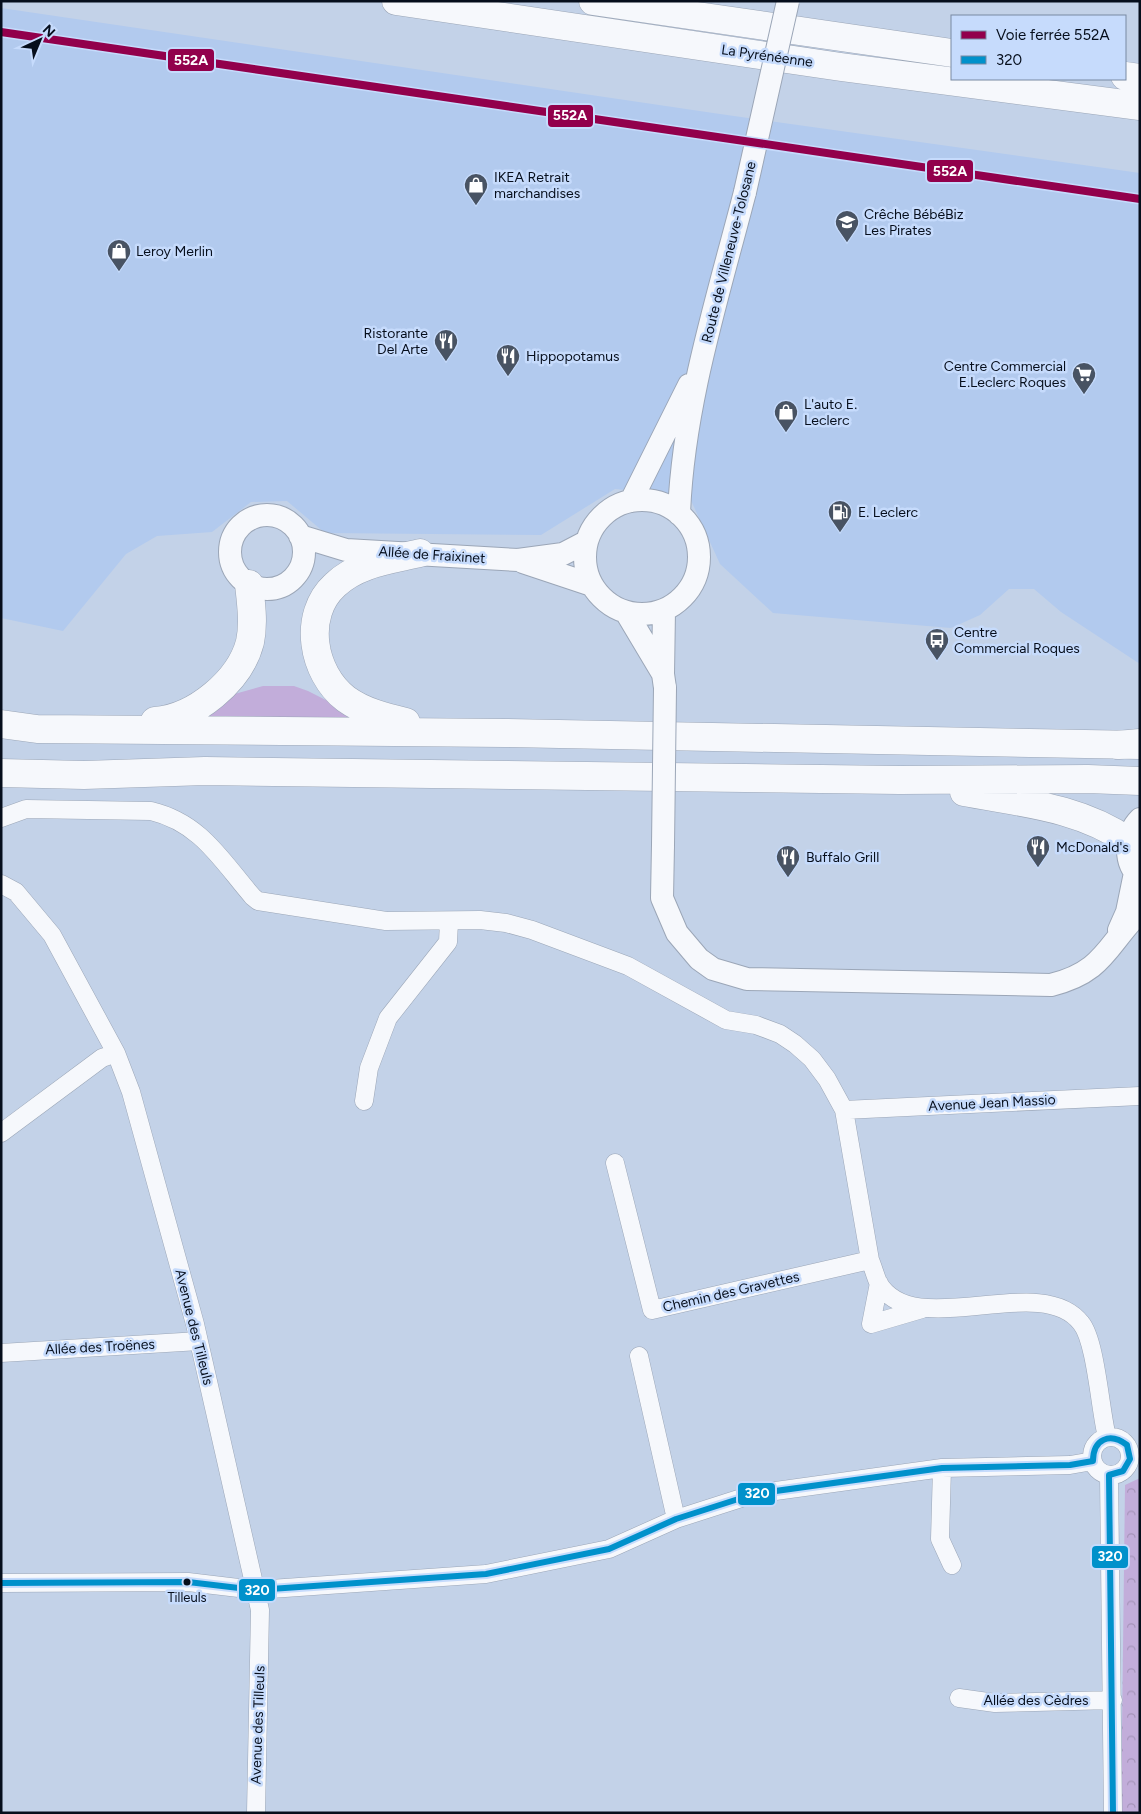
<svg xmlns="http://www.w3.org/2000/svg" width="1141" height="1814" font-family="Figtree,sans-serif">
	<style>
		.built { fill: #b2caee }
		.grass { fill: #c2adda }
		.forest { fill: url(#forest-crowns) }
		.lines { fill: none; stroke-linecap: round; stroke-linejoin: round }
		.minor-casing { stroke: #9ba6b7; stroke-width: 19 }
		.tertiary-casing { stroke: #9ba6b7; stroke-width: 24 }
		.primary-casing { stroke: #9ba6b7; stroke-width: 29 }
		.motorway-casing { stroke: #9ba6b7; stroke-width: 29 }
		.minor { stroke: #f6f8fc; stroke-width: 18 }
		.tertiary { stroke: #f6f8fc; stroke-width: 22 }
		.primary { stroke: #f6f8fc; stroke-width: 28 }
		.motorway { stroke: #f6f8fc; stroke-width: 28 }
		.tertiary-bridge-casing { stroke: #9ba6b7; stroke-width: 24; stroke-linecap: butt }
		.tertiary-bridge { stroke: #f6f8fc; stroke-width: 22 }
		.bus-1-casing { stroke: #c6dbfc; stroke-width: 10 }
		.bus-1 { stroke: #0091cb; stroke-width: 6 }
		.rail-1-casing { stroke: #c6dbfc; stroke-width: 11 }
		.rail-1 { stroke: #92004c; stroke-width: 8 }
		.bus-dot { fill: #060e1c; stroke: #c6dbfc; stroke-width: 2 }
		.labels { text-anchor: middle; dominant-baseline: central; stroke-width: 5; stroke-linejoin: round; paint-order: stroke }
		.bus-label { font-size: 13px; fill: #060e1c; stroke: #c6dbfc }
		.street-label { font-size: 14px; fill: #060e1c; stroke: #c6dbfc }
		.poi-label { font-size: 14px; fill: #060e1c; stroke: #c6dbfc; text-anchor: start }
		.line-badge { stroke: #c6dbfc; stroke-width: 2 }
		.badge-label { font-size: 14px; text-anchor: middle; font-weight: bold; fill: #fff }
	</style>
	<defs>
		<pattern id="forest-crowns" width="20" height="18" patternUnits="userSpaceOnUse" patternTransform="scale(1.25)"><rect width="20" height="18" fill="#c2adda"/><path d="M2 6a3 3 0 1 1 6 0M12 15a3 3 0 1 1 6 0" fill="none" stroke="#a594ba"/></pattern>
	</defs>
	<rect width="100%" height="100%" fill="#c3d2e8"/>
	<path class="built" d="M1,8L720,114L1140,173V664L1061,612L1034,589H1009L980,615L951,628L773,613L720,564L689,496L615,489L541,535L325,533L287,501L251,502L212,532L157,536L126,554L63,631L1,618Z"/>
	<path class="grass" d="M263,686H294L308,691L377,726L198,720L231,695Z"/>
	<path class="forest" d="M1140,1478V1813H1121L1125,1485Z"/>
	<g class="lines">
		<g class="minor-casing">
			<path id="minor" d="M1,818L26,809L151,811C201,823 221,860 253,897L258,901L386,921L480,920L506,923L532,930L628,966L726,1020L756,1025L780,1034L795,1044L812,1059L827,1079L844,1110L870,1260C873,1267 875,1275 878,1282C912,1344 1040,1270 1081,1323C1096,1341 1100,1410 1107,1437
				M1,884L16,892L52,935L116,1053L131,1092L195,1324L260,1610L256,1813
				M364,1101L369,1068L388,1018L448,942L449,922
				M844,1110L1140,1096
				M1,1133L102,1058L116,1053
				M615,1163L652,1310L870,1260
				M879,1283L871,1324L922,1309
				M1,1353L199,1341
				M639,1356L676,1519
				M1092 1456a19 19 0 1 1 38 0a19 19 0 1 1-38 0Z
				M942,1468L940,1539L952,1565
				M1109,1475L1113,1813
				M1,1583L188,1582L256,1590L486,1574L609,1549L676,1519L754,1494L942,1468L1070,1465L1093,1461
				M959,1698L995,1703L1113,1700"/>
		</g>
		<g class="tertiary-casing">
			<path id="tertiary" d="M585 557a57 57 0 1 1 114 0a57 57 0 1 1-114 0Z
				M631,501L689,385
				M679,514C683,405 718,297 745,192
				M230 552a37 37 0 1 1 74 0a37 37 0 1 1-74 0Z
				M300,536L346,550L518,560L563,554L586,542
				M523,562L592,585
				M664,610L663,674L665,688
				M626,612L663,674
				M1140,819C1125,834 1123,863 1140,877
				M663,845L662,898L677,933L699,959L713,969L747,979L1051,985C1104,972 1106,946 1140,912
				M1119,930L1127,912L1135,873"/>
		</g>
		<g class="primary-casing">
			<path id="primary" d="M155,721C195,718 240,681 250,642C254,623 251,603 249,584
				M406,722C385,717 364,712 346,699C312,673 302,615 335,585C358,563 391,560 420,553
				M1,724L37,729L505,733L1140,745
				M1,773L84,775L205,771L900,780L1088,779L1140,781
				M964,792C1022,803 1079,807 1128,841"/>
		</g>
		<g class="motorway-casing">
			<path id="motorway" d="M396,1L841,67L1140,106
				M593,1L952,53
				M1125,76L1140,78
				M1118,745L1140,743"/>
		</g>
		<use href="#minor" class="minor"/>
		<use href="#tertiary" class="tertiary"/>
		<use href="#primary" class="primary"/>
		<use href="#motorway" class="motorway"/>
		<g class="tertiary-bridge-casing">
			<path id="tertiary-bridge" d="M745,192L788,1
				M663,845L665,688"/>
		</g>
		<use href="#tertiary-bridge" class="tertiary-bridge"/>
		<g class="bus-1-casing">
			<path id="bus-1" d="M1,1583L188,1582L256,1590L486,1574L609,1549L676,1519L754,1494L942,1468L1070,1465L1093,1461C1093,1439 1110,1432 1127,1445L1130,1459L1123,1471L1109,1475L1113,1813"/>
		</g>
		<use href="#bus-1" class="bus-1"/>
		<g class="rail-1-casing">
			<path id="rail-1" d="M1,32L1140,199"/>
		</g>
		<use href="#rail-1" class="rail-1"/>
	</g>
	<defs>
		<g id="shop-pin" transform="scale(1.25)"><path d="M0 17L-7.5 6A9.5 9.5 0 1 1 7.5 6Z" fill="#485363" stroke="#c6dbfc"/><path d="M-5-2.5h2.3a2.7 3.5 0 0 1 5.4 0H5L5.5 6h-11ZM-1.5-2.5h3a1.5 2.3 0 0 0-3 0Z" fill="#fff"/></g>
		<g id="school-pin" transform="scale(1.25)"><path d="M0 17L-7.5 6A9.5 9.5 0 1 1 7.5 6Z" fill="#485363" stroke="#c6dbfc"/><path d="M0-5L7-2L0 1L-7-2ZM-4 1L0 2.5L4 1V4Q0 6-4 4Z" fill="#fff"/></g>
		<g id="restaurant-pin" transform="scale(1.25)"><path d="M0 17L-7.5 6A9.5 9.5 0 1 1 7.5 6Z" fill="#485363" stroke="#c6dbfc"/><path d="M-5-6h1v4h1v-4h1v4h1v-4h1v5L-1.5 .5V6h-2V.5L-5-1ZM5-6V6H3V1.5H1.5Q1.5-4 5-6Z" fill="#fff"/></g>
		<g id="supermarket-pin" transform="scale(1.25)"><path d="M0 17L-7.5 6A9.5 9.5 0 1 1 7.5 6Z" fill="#485363" stroke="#c6dbfc"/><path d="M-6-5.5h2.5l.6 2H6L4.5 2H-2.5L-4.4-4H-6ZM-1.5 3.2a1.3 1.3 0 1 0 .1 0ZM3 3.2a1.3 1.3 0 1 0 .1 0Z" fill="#fff"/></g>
		<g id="fuel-pin" transform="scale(1.25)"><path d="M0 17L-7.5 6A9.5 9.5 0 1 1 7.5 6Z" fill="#485363" stroke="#c6dbfc"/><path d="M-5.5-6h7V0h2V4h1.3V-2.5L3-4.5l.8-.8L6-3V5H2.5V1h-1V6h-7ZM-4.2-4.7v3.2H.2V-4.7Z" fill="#fff"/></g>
		<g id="bus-pin" transform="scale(1.25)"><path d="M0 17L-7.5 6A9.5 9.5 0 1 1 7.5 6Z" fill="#485363" stroke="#c6dbfc"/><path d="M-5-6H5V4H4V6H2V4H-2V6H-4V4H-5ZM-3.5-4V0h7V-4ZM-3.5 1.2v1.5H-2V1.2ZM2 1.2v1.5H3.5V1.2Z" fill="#fff"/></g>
	</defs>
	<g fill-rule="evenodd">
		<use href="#shop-pin" x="476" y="185"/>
		<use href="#school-pin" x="847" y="222"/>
		<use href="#shop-pin" x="119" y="251"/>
		<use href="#restaurant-pin" x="446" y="341"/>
		<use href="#restaurant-pin" x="508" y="356"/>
		<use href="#supermarket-pin" x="1084" y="374"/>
		<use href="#shop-pin" x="786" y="412"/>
		<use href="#fuel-pin" x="840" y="512"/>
		<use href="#bus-pin" x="937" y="640"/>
		<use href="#restaurant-pin" x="1038" y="847"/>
		<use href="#restaurant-pin" x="788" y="857"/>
	</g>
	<circle class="bus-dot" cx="187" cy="1582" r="4.5"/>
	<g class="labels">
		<g class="bus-label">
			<text x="187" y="1597">Tilleuls</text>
		</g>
		<g class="street-label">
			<text transform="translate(767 56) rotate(8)">La Pyrénéenne</text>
			<text transform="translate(729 252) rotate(-76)">Route de Villeneuve-Tolosane</text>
			<text transform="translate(432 555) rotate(4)">Allée de Fraixinet</text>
			<text transform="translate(992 1103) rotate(-3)">Avenue Jean Massio</text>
			<text transform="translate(731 1292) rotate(-13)">Chemin des Gravettes</text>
			<text transform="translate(194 1327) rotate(76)">Avenue des Tilleuls</text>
			<text transform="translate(100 1347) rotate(-3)">Allée des Troënes</text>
			<text x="1036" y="1700">Allée des Cèdres</text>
			<text transform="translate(258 1725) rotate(-88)">Avenue des Tilleuls</text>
		</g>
		<g class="poi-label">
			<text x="494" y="177">IKEA Retrait<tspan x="494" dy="16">marchandises</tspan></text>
			<text x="864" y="214">Crêche BébéBiz<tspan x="864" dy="16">Les Pirates</tspan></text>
			<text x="136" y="251">Leroy Merlin</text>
			<text x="428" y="333" text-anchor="end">Ristorante<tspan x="428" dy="16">Del Arte</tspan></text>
			<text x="526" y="356">Hippopotamus</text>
			<text x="1066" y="366" text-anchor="end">Centre Commercial<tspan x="1066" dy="16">E.Leclerc Roques</tspan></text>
			<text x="804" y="404">L'auto E.<tspan x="804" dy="16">Leclerc</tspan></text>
			<text x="858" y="512">E. Leclerc</text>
			<text x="954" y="632">Centre<tspan x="954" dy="16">Commercial Roques</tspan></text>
			<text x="1056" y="847">McDonald's</text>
			<text x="806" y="857">Buffalo Grill</text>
		</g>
	</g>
	<g class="line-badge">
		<rect x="167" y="48" width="48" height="24" rx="5" fill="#92004c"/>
		<rect x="547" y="104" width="47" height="24" rx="5" fill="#92004c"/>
		<rect x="926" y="159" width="48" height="24" rx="5" fill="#92004c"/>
		<rect x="737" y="1482" width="39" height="24" rx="5" fill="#0091cb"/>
		<rect x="1091" y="1545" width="38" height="24" rx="5" fill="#0091cb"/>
		<rect x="238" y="1578" width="38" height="24" rx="5" fill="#0091cb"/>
	</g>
	<g class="badge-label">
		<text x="191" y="65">552A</text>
		<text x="570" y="120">552A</text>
		<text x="950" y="176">552A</text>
		<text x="757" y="1498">320</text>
		<text x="1110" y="1561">320</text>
		<text x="257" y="1595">320</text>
	</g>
	<rect width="1141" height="1814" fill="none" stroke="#060e1c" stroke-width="5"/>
	<rect x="951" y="15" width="175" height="65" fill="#c6dbfc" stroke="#7989a2"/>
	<rect x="961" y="31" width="25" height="8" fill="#92004c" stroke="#7989a2"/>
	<text x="996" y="40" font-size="15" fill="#060e1c">Voie ferrée 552A</text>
	<rect x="961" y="56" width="25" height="8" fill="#0091cb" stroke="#7989a2"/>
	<text x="996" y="65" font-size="15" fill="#060e1c">320</text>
	<g transform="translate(40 40) rotate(44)" stroke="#c6dbfc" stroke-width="4" paint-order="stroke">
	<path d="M0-4L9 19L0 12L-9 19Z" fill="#060e1c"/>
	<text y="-8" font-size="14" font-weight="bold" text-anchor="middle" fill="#060e1c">N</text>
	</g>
</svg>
